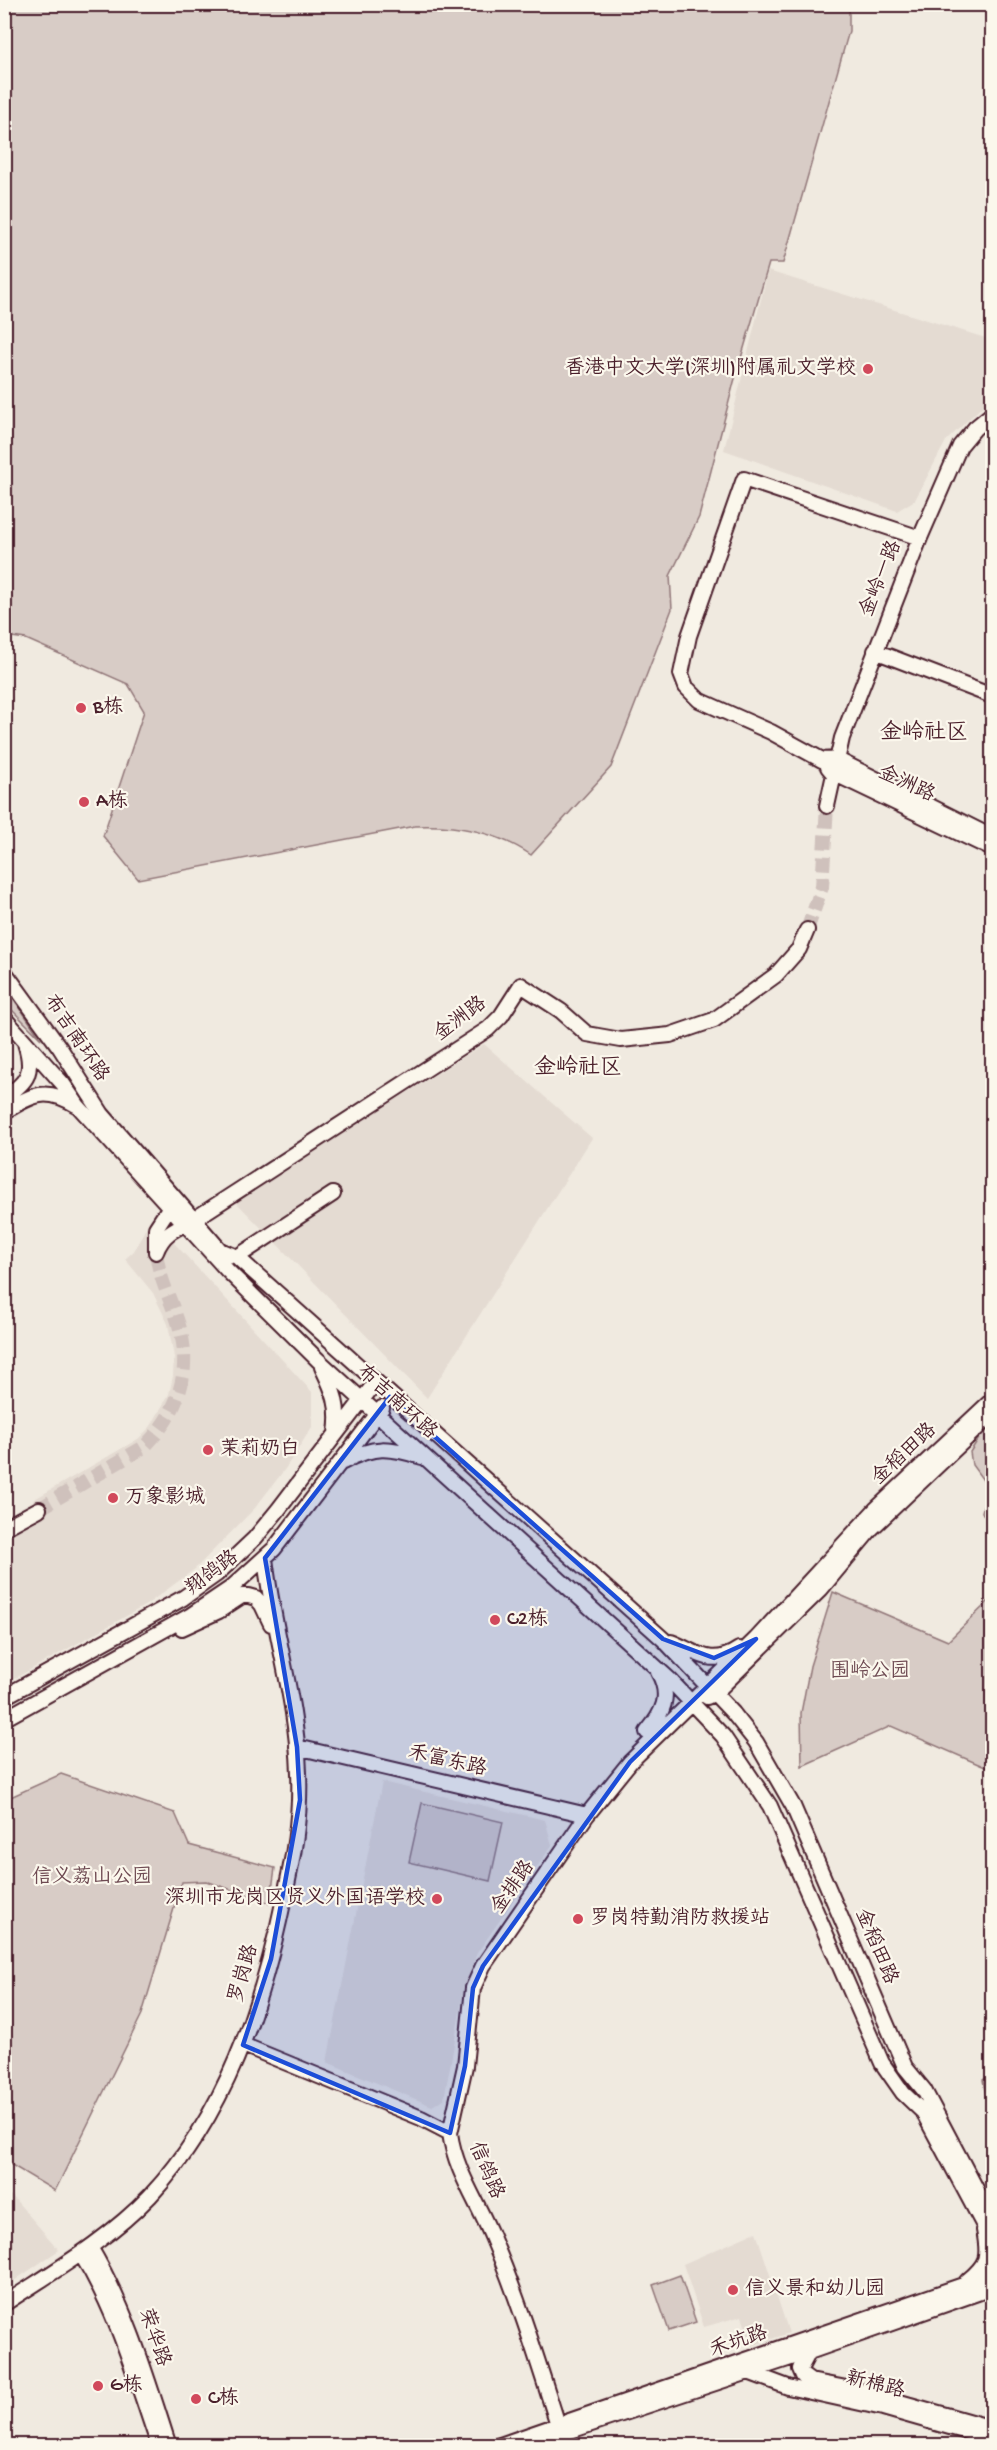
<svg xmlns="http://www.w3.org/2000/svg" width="997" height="2450" font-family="'Gochi Hand','LXGW WenKai TC',sans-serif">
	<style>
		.built { fill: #e4dbd2 }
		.green { fill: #d8ccc6; stroke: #917678; stroke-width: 1.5 }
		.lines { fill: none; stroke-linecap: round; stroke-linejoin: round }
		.minor-tunnel { stroke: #cfc1bc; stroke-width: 14; stroke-dasharray: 14 7; stroke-linecap: butt }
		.minor-casing { stroke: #4a1f2b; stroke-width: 18 }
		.minor { stroke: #fbf7ec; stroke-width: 14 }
		.marked { fill: #1d4ed8; fill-opacity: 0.2; stroke: #1d4ed8; stroke-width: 4.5; stroke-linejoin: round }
		.poi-dot { fill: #d1495b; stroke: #fbf7ec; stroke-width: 2 }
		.labels { text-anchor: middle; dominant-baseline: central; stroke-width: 4.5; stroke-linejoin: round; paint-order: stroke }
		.poi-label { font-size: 20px; fill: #4a1f2b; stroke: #fbf7ec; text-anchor: start }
		.street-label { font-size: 20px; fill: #4a1f2b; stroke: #fbf7ec }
		.park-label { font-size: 20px; fill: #6e4a52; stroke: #fbf7ec }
		.quarter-label { font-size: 22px; fill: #4a1f2b; stroke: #fbf7ec }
	</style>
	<rect width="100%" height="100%" fill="#f0eae0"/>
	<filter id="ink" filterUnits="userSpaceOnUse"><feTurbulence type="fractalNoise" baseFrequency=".0167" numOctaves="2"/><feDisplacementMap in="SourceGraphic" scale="12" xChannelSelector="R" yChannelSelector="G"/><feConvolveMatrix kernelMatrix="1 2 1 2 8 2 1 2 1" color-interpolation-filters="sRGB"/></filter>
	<g filter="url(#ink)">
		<path class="built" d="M768,271L992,340V397L946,441L915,500L897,511L724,450Z
			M484,1044L592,1138L427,1398L235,1201Z
			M151,1218L312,1392V1427L285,1469L255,1508L195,1569L146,1605L5,1684V1537L42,1515L33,1500L138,1439L151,1426L169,1394L173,1376L174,1357L168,1324L153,1293L125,1259L134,1251Z
			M382,1782L545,1820L552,1845L477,1953L465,1985L444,2099L432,2106L327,2062Z
			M5,2192L13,2197L59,2250L5,2287Z
			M756,2232L789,2333L751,2346L742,2316L704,2327L683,2264Z"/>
		<path class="green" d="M5,4L849,5V31L783,263H769L734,382L699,517L670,576L672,609L611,767L531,855C497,832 456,824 415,826L138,879L103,836L144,711L128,684L26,639L5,636Z
			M4,986H5L41,1039L5,1003Z
			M992,1418V1531L982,1512L988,1487L972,1465L970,1452Z
			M833,1592L948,1641L992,1598V1770L891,1726L802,1766L801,1713L810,1666Z
			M61,1774L175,1813L189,1845L275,1868L270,1903L206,1881L182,1882L142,2014L55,2191L5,2161L4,1800Z
			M422,1803L503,1822L490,1881L409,1862Z
			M992,2075V2117L988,2106L983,2080Z
			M680,2275L696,2322L669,2331L653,2285Z"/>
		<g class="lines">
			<path class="minor-tunnel" d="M807,930L822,887L827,806
				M39,1509L144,1447C180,1411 194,1368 177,1319C169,1296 159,1277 156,1252"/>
			<g class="minor-casing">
				<path id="minor" d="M920,538L744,479L689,636L681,674L686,687L699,700L771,732L822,760L836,759L992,837
					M875,651L992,696
					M828,767L833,773L992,849
					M827,806L842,738L920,538L960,446L975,428L992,414
					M4,971L60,1048L102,1114L220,1250L237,1257L663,1639L733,1713L756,1742L793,1806L905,2067L924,2090L992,2219
					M4,1018L63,1084L78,1106L227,1270L318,1360L670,1680L723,1736L770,1806L882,2063L903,2093L923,2112L992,2241
					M4,1097C29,1082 34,1071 25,1043
					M4,1112C33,1094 46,1087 76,1105
					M156,1250V1228L169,1208
					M156,1252C163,1233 176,1228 193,1220L488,1029L501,1016L521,985L561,1011L587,1034L621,1040L670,1035L714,1020L776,975L799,949L807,930
					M237,1257L333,1194
					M322,1367C334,1392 340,1405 336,1433
					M343,1462C373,1445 390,1447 422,1457
					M4,1528L39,1509
					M182,1628L219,1611L242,1596H249L256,1598L262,1605L271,1624
					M671,1642C697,1652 711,1668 739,1649
					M4,1697L183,1598L217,1574L255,1538L278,1510L375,1383
					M707,1697L715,1693L821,1589L871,1529L992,1414
					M4,1719L191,1615L231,1588L274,1549L382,1408
					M647,1732C663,1713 672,1696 658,1672
					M297,1747L587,1815
					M243,2045L421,2118L450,2133C455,2171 479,2204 493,2239C520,2302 540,2369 561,2434
					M450,2133L465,2066L473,1988L483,1966L587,1815L630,1762L756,1639L876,1509L992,1400
					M90,2247C127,2309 147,2378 169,2446
					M81,2254C118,2313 136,2380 159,2446
					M967,2281C988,2264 989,2257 984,2230
					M4,2304C54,2271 108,2240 150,2196C225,2116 261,2008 283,1903C293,1860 301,1817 299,1773C297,1701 273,1630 265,1558
					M809,2352L800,2369L803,2376L810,2381L857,2390L992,2428
					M748,2372L788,2387L883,2408L992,2439
					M497,2446L992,2275
					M541,2446L561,2434L809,2352L992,2288"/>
			</g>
			<use href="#minor" class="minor"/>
		</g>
	</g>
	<path class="marked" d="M390,1397L663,1639L714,1658L756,1639L630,1762L483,1966L473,1988L465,2066L450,2133L243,2045L271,1959L300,1800L297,1747L265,1558Z"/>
	<g class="poi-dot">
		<circle cx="868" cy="369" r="6"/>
		<circle cx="81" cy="708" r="6"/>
		<circle cx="84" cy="802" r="6"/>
		<circle cx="208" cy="1450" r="6"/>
		<circle cx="113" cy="1498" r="6"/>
		<circle cx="495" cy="1620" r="6"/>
		<circle cx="437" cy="1899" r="6"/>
		<circle cx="578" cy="1919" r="6"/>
		<circle cx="733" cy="2290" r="6"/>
		<circle cx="98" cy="2386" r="6"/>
		<circle cx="196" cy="2399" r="6"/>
	</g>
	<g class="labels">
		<g class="poi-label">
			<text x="856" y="369" text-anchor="end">香港中文大学(深圳)附属礼文学校</text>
			<text x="93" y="708">B栋</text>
			<text x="96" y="802">A栋</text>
			<text x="220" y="1450">茉莉奶白</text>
			<text x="125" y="1498">万象影城</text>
			<text x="507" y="1620">C2栋</text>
			<text x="425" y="1899" text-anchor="end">深圳市龙岗区贤义外国语学校</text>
			<text x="590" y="1919">罗岗特勤消防救援站</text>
			<text x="745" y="2290">信义景和幼儿园</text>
			<text x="110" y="2386">G栋</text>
			<text x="208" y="2399">C栋</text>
		</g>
		<g class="street-label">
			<text transform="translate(882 579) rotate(-68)">金岭一路</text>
			<text transform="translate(906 785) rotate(25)">金洲路</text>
			<text transform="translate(461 1020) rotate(-37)">金洲路</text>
			<text transform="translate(75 1039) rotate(56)">布吉南环路</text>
			<text transform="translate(396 1403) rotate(42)">布吉南环路</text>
			<text transform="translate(905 1455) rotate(-43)">金稻田路</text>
			<text transform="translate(213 1574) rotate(-37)">翔鸽路</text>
			<text transform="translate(447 1762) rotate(13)">禾富东路</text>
			<text transform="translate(514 1888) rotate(-55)">金排路</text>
			<text transform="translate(875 1947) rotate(67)">金稻田路</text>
			<text transform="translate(245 1974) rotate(-74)">罗岗路</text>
			<text transform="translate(485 2171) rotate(67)">信鸽路</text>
			<text transform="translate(153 2338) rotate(71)">荣华路</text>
			<text transform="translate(739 2343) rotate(-19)">禾坑路</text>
			<text transform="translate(875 2386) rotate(14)">新棉路</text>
		</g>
		<g class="park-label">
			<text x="870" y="1672">围岭公园</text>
			<text x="92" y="1878">信义荔山公园</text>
		</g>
		<g class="quarter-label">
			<text x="924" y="734">金岭社区</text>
			<text x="578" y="1069">金岭社区</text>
		</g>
	</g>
	<rect width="997" height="2450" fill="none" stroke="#fbf7ec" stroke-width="24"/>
	<rect x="12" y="12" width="973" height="2426" fill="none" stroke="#4a1f2b" stroke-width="2" filter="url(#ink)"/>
</svg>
